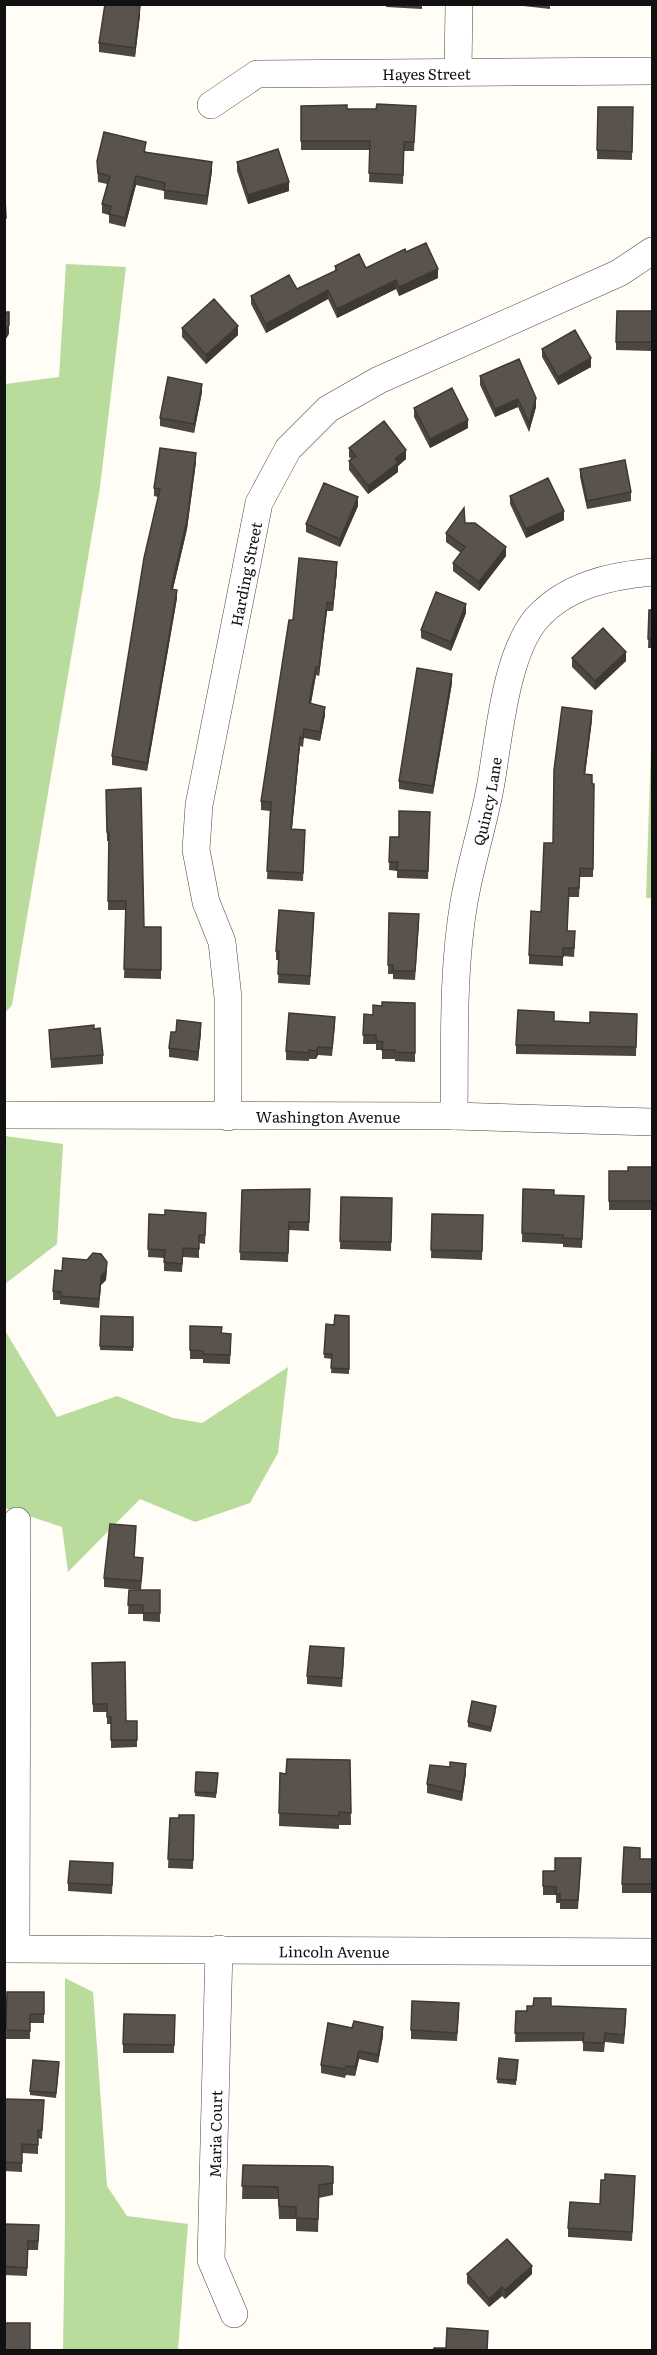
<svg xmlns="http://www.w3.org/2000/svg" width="657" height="2355" font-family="Literata,serif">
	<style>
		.forest { fill: #b9dc9c }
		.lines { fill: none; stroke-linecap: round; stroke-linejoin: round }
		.minor-casing { stroke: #444; stroke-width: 28 }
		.minor { stroke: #fff; stroke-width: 27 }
		.wall { fill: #4d4742 }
		.shaded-wall { fill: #3f3936 }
		.building { fill: #5a524d; stroke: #3f3936; stroke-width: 1.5 }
		.labels { text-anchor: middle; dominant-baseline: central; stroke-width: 6; stroke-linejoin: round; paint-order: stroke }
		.street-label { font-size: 15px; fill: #111; stroke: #fff }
	</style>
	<rect width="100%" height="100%" fill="#fffdf5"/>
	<path class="forest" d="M66,264L126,267L100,487L12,1005L5,1013V384L59,377Z
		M652,716V898H646Z
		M5,1136L63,1144L57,1244L5,1284Z
		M4,1329L57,1417L117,1396L173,1418L202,1423L288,1367L278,1453L250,1503L195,1522L140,1499L68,1572L62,1527L5,1508Z
		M65,1978L93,1992L107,2186L127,2216L188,2224L178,2350H63L65,2225Z"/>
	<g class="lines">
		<g class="minor-casing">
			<g id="minor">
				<path d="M458,71L459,4"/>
				<path id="s1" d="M211,105L257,74L652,71"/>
				<path id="s2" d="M4,1115L454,1116L652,1122"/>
				<path id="s3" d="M454,1116C455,1045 452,972 464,902C471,862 484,823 491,783C499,736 506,653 537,618C567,585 610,576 652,572"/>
				<path id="s4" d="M228,1117V998L222,942L206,902L196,850L199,805L259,503L288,449L328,409L379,380L619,273L652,251"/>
				<path d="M16,1948L17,1521"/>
				<path id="s5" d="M4,1949L652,1952"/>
				<path d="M219,1949L211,2260L234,2314"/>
			</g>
		</g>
		<use href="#minor" class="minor"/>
	</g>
	<path class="wall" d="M386,4H422V9L386,7Z
		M506,4H550V9Z
		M140,15L135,57L99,52V43Z
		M301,106L347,109H376L416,106L414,151H404L403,184L369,182L370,150H301Z
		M598,107H633L632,160L597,159Z
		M146,151V153L212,171L207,205L164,199V191L136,185L125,227L109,223V215L102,213V204L107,184L98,182L97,161Z
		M237,162L289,191L248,204L237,171Z
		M406,252L438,278L399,296L396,289L337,318L328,299L266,333L251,304V296L297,289L335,271V266L366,268Z
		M652,311V351L616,350V342Z
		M182,328L238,335L206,364L182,337Z
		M542,349L591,367L558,385L542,357Z
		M480,376L536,407L529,432L518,407L495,417L480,385Z
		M202,392L194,433L160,426V418Z
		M414,408L468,428L430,448L414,417Z
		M349,448L406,459L398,466V472L368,494L349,470V461L351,459L349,457Z
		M196,462L187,529L173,589L177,598L147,771L112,765V756L158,497L154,496V488Z
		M580,469L631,492V501L587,509L580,477Z
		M510,496L564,520L526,538L510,504Z
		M358,506L340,547L306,532V524Z
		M465,523L506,556L479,591L453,571V563L461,553L446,542V533Z
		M337,571L333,611H327L319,676L316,675L311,704L325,715L320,741L304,738L303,747L300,746L292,829L305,830L303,881L267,879L270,811L261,810V801L293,620Z
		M649,610H652V648H648Z
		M466,613L451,651L421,638V630Z
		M572,658L626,661L595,690L572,667Z
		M452,683L433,794L399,789V781Z
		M592,720L585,774L592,783L594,784L593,877H580L579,897H569L567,931L575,940L574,957L563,956V966L529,964V955L541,912L553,843Z
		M106,790L144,927H161V979L124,978L126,910H108L109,841H107Z
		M430,812L428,879L397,878V871L389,870L390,837H399Z
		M389,913L419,923L415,980L393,979V974H388Z
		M314,921L310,985L278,983L279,960H276V951Z
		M415,1003V1062L395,1061V1059H382V1050H376V1044H363L364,1014L373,1015L382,1006Z
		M637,1014L636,1056L516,1054V1045L554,1021L590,1023Z
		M335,1025L332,1056L318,1055L316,1059H309V1061L286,1060V1051Z
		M94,1029L103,1055V1064L51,1068L49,1030Z
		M176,1032H201L198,1061L169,1057V1048Z
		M652,1167V1210H609V1171H628Z
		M310,1189L309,1231L289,1230L288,1262L240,1260L242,1190Z
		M523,1189L554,1195L584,1196L582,1248L563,1247V1244L522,1242Z
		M341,1197L392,1198L391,1251L340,1249Z
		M149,1214L206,1222L205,1244L199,1243V1258L183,1257L182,1272L164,1271V1258L148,1257Z
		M432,1214L483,1215L482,1260L431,1258Z
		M107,1270L106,1280L101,1285L99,1308L60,1304V1300H53V1291L62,1271Z
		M101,1316L133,1317V1351L100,1350Z
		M349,1316V1374L331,1373L332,1359L324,1358L326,1324L334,1325Z
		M190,1326L222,1333L231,1334L230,1364L203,1363V1359H190Z
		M136,1534L134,1557L143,1566L141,1590L104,1587V1578Z
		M129,1590H160V1622L143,1621V1614H128Z
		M344,1657L342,1687L307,1684V1676Z
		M92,1663L126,1721H137V1747L111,1748V1724H107V1712H93Z
		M496,1711L491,1732L468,1727V1722Z
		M350,1760L351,1825H339V1829L279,1826L280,1773L286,1774Z
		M196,1772L218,1773L216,1798L195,1796Z
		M466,1773L462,1801L427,1793V1784Z
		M194,1815L193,1869L168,1868L170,1818H179Z
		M640,1859H652V1893H622V1884Z
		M581,1867L578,1909H560V1903H556V1895H543V1871H555Z
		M113,1872L112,1894L68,1891V1883Z
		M7,1992H44V2023H30V2039H6Z
		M551,2006L626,2018L624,2044L605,2042L604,2052H601L583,2051V2041L515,2042L516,2011H527Z
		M459,2012L457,2041L411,2039V2030Z
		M175,2015L174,2053H123V2044Z
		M383,2036L378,2063L359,2059L355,2076L346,2075L345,2078L321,2073V2065Z
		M499,2058L518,2060L516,2085L497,2083Z
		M59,2067L56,2098L30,2095V2091Z
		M4,2099L44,2100L42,2139L38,2138V2154L22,2153V2172L4,2171Z
		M243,2165L333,2167V2195L319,2198L318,2232L296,2231V2219H279L278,2199H242Z
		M635,2185L632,2241L568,2237V2228L600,2204Z
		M4,2224L39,2234L38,2250H28L27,2276L4,2275Z
		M467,2274H532L505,2299L502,2296L489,2307L467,2283Z"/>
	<path class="shaded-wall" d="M140,6V15L135,57V48Z
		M212,162V171L207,205V196Z
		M136,176V185L125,227V218Z
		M289,182V191L248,204V195Z
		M438,269V278L399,296V287Z
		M396,280V289L337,318V309Z
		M328,290V299L266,333V324Z
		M9,325V334L4,342V333Z
		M238,326V335L206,364V355Z
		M591,358V367L558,385V377Z
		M202,384V392L194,433V424Z
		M536,398V407L529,432V423Z
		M518,399V407L495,417V409Z
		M468,420V428L430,448V439Z
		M406,450V459L398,466V472L368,494V486L395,459Z
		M196,453V462L187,529L171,597V589Z
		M358,497V506L340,547V539Z
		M564,511V520L526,538V529Z
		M506,547V556L479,591V582Z
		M337,562V571L333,611V603Z
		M177,590V598L147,771V763Z
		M327,602V611L319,676V667Z
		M466,604V613L451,651V642Z
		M626,652V661L595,690V681Z
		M316,667V675L309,712V703Z
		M452,674V683L433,794V786Z
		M325,707V715L320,741V732Z
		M592,711V720L584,783V774Z
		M300,737V746L291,838V829Z
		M201,1023V1032L198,1061V1052Z
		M318,1047V1055L316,1059V1051Z
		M107,1262L106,1280L101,1285L99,1308L101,1276Z
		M466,1764V1773L462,1801V1792Z
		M383,2027V2036L378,2063V2055Z
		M359,2051V2059L355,2076V2067Z
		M532,2266V2274L505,2299V2290Z
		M502,2287V2296L489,2307V2299Z"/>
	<path class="building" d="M105,4H127L140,6L135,48L99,43Z
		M377,104L416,106L414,142H404L403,175L369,173L370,141H301V106L347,105V109H376Z
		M598,107H633L632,152L597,150Z
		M104,132L146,142L144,152L212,162L207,196L164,190L165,183L136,176L125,218L109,214L111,206L102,204L110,176L98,173L97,161Z
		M278,149L289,182L248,195L237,162Z
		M5,198L6,218H4V198Z
		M426,243L438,269L399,287L396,280L337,309L328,290L266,324L251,296L289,275L297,289L337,270L335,266L359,254L366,268L405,249L406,252Z
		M214,299L238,326L206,355L182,328Z
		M617,311H652V342H616Z
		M4,312H9V325L4,333Z
		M575,330L591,358L558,377L542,349Z
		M519,359L536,398L529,423L518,399L495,409L480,376Z
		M168,377L202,384L194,424L160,418Z
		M452,388L468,420L430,439L414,408Z
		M384,421L406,450L395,459L398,463L368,486L349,461L356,456L349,448Z
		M160,448L196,453L187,520L171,589L177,590L147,763L112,756L144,558L160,489L154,488Z
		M625,460L631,492L587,501L580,469Z
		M548,478L564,511L526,529L510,496Z
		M324,483L358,497L340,539L306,524Z
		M464,508L465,523H475L506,547L479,582L453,563L465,547L446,533Z
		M299,558L337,562L333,603L327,602L319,667H316L309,703L325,707L320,732L304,729L303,738L300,737L291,829L305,830L303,873L267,871L271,802L261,801L289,620H293Z
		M436,592L466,604L451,642L421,630Z
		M649,610H652V640L648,639Z
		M603,628L626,652L595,681L572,658Z
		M417,668L452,674L433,786L399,781Z
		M562,707L592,711L584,774L592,775V784H594L593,869L580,868L579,888H569L567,931H575L574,948H563V957L529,955L531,911L541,912L544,843H553L554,770Z
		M141,788L144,927H161V970L124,969L126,901H108L109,832H107L106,790Z
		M399,811L430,812L428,871L397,870L398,862H389L390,837H399Z
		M279,910L314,913L310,976L278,974L279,951H276Z
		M389,913L419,914L415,971H393V965H388Z
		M382,1002L415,1003V1053L395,1052V1050H382L383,1042L376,1041V1035H363L364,1014L373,1015V1005L382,1006Z
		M518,1010L554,1012V1021L590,1023V1012L637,1014L636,1047L516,1045Z
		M289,1013L335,1017L332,1048L318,1047L316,1051L309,1050V1053L286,1051Z
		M177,1020L201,1023L198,1052L169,1048L171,1032H176Z
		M94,1025V1029L100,1028L103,1055L51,1059L49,1030Z
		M628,1167H652V1201H609V1171H628Z
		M310,1189L309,1222H289L288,1253L240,1252L242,1190Z
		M523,1189L554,1190V1195L584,1196L582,1239L563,1238V1235L522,1233Z
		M341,1197L392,1198L391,1242L340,1241Z
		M165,1210L206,1213L205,1235H199V1249L183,1248L182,1264L164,1262L165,1250L148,1249L149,1214L165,1215Z
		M432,1214L483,1215L482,1251L431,1250Z
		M93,1253L101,1254L107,1262L106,1271L101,1276L99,1299L60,1296L61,1292L53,1291L55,1270L62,1271L63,1258L87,1260Z
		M335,1315L349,1316V1369L331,1368L332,1354H324L326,1324L334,1325Z
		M101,1316L133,1317V1347L100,1346Z
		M190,1326L222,1327L221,1333L231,1334L230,1355L203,1354V1351L190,1350Z
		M110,1524L136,1526L134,1557L143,1558L141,1581L104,1578Z
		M129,1590H160V1613H143V1605H128Z
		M310,1646L344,1648L342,1678L307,1676Z
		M125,1662L126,1721H137V1740H111V1717H107V1704H93L92,1663Z
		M472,1701L496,1706L491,1728L468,1722Z
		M287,1759L350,1760L351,1813L339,1812V1816L279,1813L280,1773L286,1774Z
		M450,1762L466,1764L462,1792L427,1784L430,1765L450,1767Z
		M196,1772L218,1773L216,1793L195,1792Z
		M179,1815H194L193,1860L168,1859L170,1818H179Z
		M624,1847L640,1848V1859H652V1884H622Z
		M555,1858H581L578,1900H560V1894H556V1887L543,1886V1871H555Z
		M70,1861L113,1863L112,1885L68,1883Z
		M7,1992H44V2014H30V2031L6,2030Z
		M534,1998H551V2006L626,2009L624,2035L605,2033L604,2043H601L583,2042L584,2033H515L516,2011H527V2006H533Z
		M412,2001L459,2003L457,2033L411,2030Z
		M124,2014L175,2015L174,2045L123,2044Z
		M354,2021L383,2027L378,2055L359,2051L355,2067L346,2066L345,2069L321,2065L328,2023L352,2028Z
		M499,2058L518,2060L516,2080L497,2079Z
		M33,2060L59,2062L56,2093L30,2091Z
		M4,2099L44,2100L42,2130H38V2145L22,2144V2163L4,2162Z
		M243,2165L327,2166L333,2167V2183L319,2185L318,2219L296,2218V2207L279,2206L278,2187L242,2186Z
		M605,2174L635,2176L632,2232L568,2228L570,2202L600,2204L601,2180H605Z
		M4,2224L39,2225L38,2241H28L27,2268L4,2266Z
		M507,2239L532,2266L505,2290L502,2287L489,2299L467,2274Z
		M4,2323H30V2350H4Z
		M447,2328L488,2331L487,2350H434V2348H446Z"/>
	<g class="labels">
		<g class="street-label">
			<text stroke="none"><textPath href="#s1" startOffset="225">Hayes Street</textPath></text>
			<text stroke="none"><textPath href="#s4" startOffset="552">Harding Street</textPath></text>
			<text stroke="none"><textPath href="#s3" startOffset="318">Quincy Lane</textPath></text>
			<text stroke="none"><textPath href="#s2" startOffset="324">Washington Avenue</textPath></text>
			<text stroke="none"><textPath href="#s5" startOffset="330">Lincoln Avenue</textPath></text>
			<text transform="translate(215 2134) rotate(-89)">Maria Court</text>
		</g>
	</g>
	<rect width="657" height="2355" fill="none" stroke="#111111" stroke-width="12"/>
</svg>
